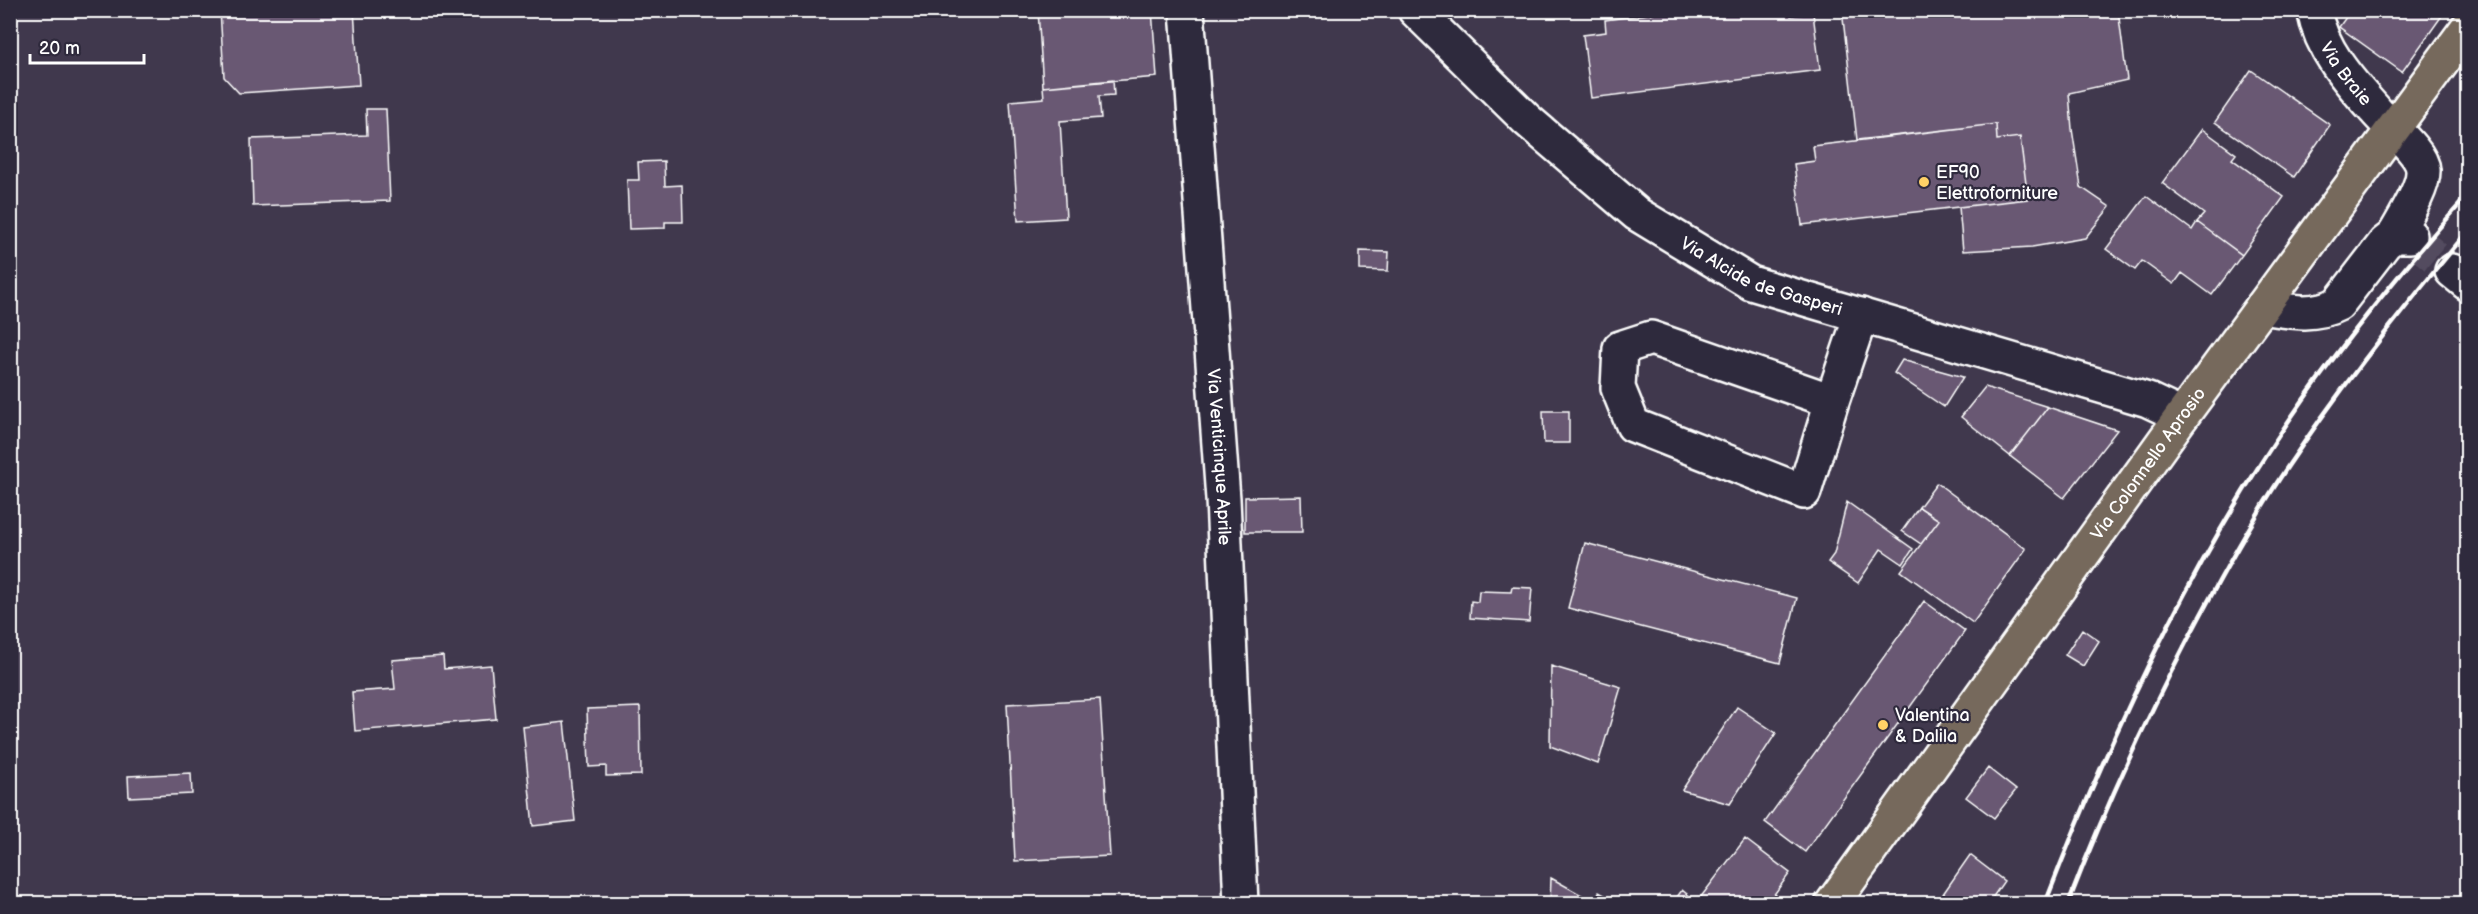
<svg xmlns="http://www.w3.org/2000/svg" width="2478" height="914" font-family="'Balsamiq Sans',sans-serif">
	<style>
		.building { fill: #695973; stroke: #fff; stroke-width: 1.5 }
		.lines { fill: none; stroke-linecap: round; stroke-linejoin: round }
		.minor-tunnel { stroke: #534c5f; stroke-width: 33; stroke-dasharray: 33 16; stroke-linecap: butt }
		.minor-casing { stroke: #fff; stroke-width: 38 }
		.major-casing { stroke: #fff; stroke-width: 38 }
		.minor { stroke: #2f2a3d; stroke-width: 33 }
		.major { stroke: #76695c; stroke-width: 33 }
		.rail { stroke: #fff; stroke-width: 4.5 }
		.poi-dot { fill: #ffd166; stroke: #2f2a3d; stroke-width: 2 }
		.labels { text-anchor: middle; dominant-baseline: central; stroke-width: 4.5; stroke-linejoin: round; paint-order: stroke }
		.street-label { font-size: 18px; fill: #fff; stroke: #2f2a3d }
		.poi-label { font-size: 18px; fill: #fff; stroke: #2f2a3d; text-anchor: start }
	</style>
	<rect width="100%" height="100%" fill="#40384d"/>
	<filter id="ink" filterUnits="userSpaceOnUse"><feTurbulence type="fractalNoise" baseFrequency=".0167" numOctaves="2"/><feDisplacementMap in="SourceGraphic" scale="12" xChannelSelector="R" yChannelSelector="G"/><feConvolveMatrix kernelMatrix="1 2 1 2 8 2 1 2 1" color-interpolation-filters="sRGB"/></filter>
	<g filter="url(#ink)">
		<path class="building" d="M220,10H354L359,85L239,93L224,77Z
			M1038,10H1152L1157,77L1043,87Z
			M1678,10H1791V16L1813,13L1820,70L1591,98L1583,35L1606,32L1605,20Z
			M1842,10H2118L2127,80L2069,93L2072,129L2081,187L2110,207L2085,238L2032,247L1963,251L1959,207L2028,199L2020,137L1997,140L1996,124L1857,140Z
			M2351,10H2446L2402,72L2339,27Z
			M2251,70L2330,125L2294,177L2215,122Z
			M1113,80L1114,95L1099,96L1101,118L1060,121L1066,218L1018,221L1010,101L1044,98L1043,87Z
			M366,109H386L390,201L253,206L251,139L367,135Z
			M1996,124L1997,140L2020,137L2028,199L1802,225L1794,164L1815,161L1813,146Z
			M2202,129L2236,154L2232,159L2284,197L2242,255L2197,222L2204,214L2162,183Z
			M664,161L665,186L682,185L683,222H665V228L629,229L627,180H639L638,162Z
			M2146,196L2192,230L2197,222L2242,255L2212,295L2182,273L2174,284L2142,261L2135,270L2106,249Z
			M1360,251L1389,252L1388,271L1360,270Z
			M1902,360L1963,377L1944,407L1894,373Z
			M1985,387L2048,407L2010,456L1961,417Z
			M2048,407L2117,430L2064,498L2010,456Z
			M1543,411H1569V443H1544Z
			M1937,483L2026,549L1973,623L1901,571L1939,520L1919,507Z
			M1301,496L1302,532H1245V497Z
			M1847,502L1913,549L1903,564L1881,549L1858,583L1828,562L1834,554Z
			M1919,507L1939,520L1921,544L1902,531Z
			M1585,543L1797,598L1780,663L1568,608Z
			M1512,587L1532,588L1529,622L1470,618L1471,601L1478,602L1479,591L1511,592Z
			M1924,601L1965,631L1805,852L1765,822Z
			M2082,629L2099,641L2083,666L2065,655Z
			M443,656L444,669L491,665L496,719L355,731L352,692L395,689L392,660Z
			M1551,666L1621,687L1598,764L1550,746Z
			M1100,699L1110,856L1015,861L1007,704Z
			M640,707L641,775L606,776V766L589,767L587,709Z
			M1737,707L1776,733L1730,804L1682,790Z
			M564,722L575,821L533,826L523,727Z
			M1988,768L2016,790L1994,818L1966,797Z
			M191,773L192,794L129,797L128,776Z
			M1745,839L1790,873L1767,904H1672L1682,890L1697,902Z
			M1970,855L2004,881L1988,904H1936Z
			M1551,878L1594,902L1599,892L1621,904H1550Z"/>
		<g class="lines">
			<path class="minor-tunnel" d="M2410,236L2452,271"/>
			<g class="minor-casing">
				<g id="minor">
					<path id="s1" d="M1187,10L1223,499L1241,904"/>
					<path id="s2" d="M1415,10L1527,120L1637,214L1751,283L2148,400L2182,416"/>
					<path id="s3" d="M2314,10C2321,50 2349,81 2375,110C2387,125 2422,152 2423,170C2424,188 2403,220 2394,236"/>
					<path d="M2452,271L2468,284"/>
					<path d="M2262,307C2288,311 2313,317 2338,304L2385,243L2394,236H2410"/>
					<path d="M1832,401L1804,492L1633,425L1618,388L1620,348L1651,338L1832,401L1861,315"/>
				</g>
			</g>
			<g class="major-casing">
				<g id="major">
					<path id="s4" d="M1832,904L2182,416L2468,27"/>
				</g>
			</g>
			<use href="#minor" class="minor"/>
			<use href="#major" class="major"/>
			<path class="rail" d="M2045,904C2110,735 2188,568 2290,419C2344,340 2405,266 2468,195
				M2068,904C2103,813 2143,725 2188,639C2219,580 2251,521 2288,466C2343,384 2404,307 2468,231"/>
		</g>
	</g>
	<g class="poi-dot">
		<circle cx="1924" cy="182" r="6"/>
		<circle cx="1883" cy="725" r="6"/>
	</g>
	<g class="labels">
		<g class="street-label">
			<text stroke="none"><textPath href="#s3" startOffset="72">Via Braie</textPath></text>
			<text stroke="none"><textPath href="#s2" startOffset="442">Via Alcide de Gasperi</textPath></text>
			<text stroke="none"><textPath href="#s1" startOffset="448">Via Venticinque Aprile</textPath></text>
			<text stroke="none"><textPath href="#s4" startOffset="542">Via Colonnello Aprosio</textPath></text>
		</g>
		<g class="poi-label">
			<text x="1936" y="172">EF90<tspan x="1936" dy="21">Elettroforniture</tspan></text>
			<text x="1895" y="715">Valentina<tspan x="1895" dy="21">&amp; Dalila</tspan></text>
		</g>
	</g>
	<rect width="2478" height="914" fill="none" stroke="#2f2a3d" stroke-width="36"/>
	<rect x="18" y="18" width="2442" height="878" fill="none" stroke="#fff" stroke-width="2" filter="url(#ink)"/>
	<path d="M30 54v9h114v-9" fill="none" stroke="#ffffff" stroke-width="3"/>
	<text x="39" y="54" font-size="18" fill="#ffffff" stroke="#2f2a3d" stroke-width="4.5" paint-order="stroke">20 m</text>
</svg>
